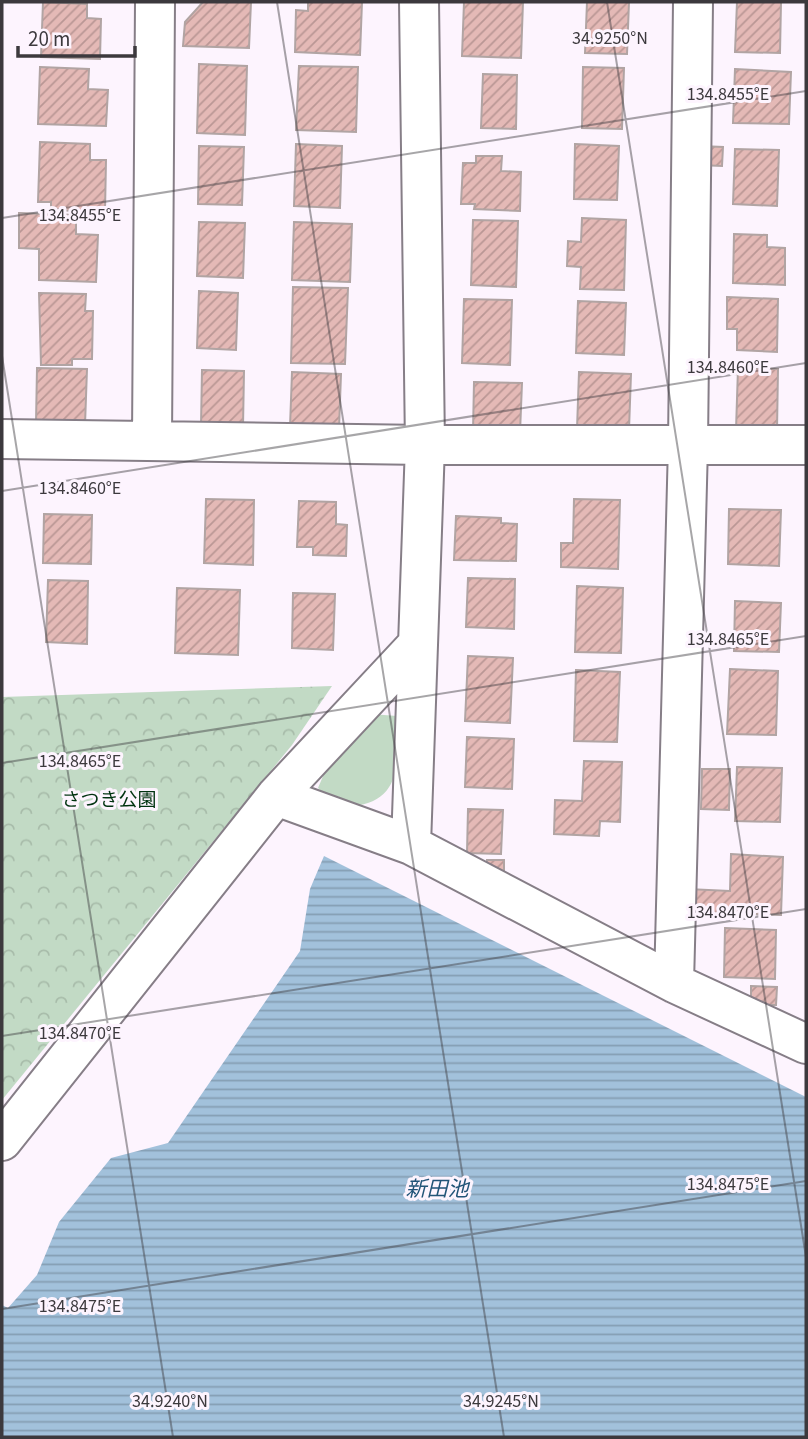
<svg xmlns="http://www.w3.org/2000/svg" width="808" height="1439" font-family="'Source Sans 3','Noto Sans JP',sans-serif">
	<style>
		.green { fill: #c2dac5 }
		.park { fill: url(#park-crowns) }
		.water { fill: url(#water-rules) }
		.building { fill: url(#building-hatch); stroke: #b1a4a3; stroke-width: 2 }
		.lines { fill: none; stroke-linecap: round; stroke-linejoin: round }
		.minor-casing { stroke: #867e87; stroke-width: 42 }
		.minor { stroke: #fff; stroke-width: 38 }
		.ticks { fill: none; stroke: #3c393d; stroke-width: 2; stroke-opacity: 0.45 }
		.labels { text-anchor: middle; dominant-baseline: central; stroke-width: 6; stroke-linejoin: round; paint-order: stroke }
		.park-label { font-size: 19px; fill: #013310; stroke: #fdf4fe }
		.water-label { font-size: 21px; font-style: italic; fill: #225478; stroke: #fdf4fe }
		.ticks-label { font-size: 18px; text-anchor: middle; fill: #3c393d; stroke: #fdf4fe; stroke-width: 6; stroke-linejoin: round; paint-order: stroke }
	</style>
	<defs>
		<pattern id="park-crowns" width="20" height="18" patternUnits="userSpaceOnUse" patternTransform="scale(1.75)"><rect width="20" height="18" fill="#c2dac5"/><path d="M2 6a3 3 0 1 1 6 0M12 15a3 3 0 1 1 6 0" fill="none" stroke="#a8bcaa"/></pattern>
		<pattern id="water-rules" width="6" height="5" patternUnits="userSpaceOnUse" patternTransform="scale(1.75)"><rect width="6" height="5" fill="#a2c1db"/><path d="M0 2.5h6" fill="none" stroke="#859eb3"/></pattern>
		<pattern id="building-hatch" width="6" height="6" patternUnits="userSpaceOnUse" patternTransform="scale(1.75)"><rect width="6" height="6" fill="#e4b9b6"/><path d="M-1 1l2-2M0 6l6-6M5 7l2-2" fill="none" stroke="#ba9795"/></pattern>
	</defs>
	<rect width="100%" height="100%" fill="#fdf4fe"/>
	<path class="green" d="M371,714L397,716C399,765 403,810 336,806L318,788L332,755Z"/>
	<path class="park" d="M332,686L292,745L2,1100V697Z"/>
	<path class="water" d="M324,856L806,1097V1437H2V1305L8,1308L37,1275L59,1222L111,1158L168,1143L300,951L310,889Z"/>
	<path class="building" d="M43,2L87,4V18L101,19L100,59L41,57Z
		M203,2H251L249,48L183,46L185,22Z
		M308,2H362L360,55L295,52L296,10L308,11Z
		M464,2H523L521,58L462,56Z
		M587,2H629L627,54L585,53Z
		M737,2H781L780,53L735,52Z
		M199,64L247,66L245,135L197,133Z
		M299,66L358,67L356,132L296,130Z
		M40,67L89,69L88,89L108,90L106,126L38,124Z
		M583,67L624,68L622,129L582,128Z
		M735,69L791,72L789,124L733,123Z
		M483,74L517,75L516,129L481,128Z
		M40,142L90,144V160H106L105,212L51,210V202H38Z
		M296,144L342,146L340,208L294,206Z
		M575,144L619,146L617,200L574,199Z
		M199,146L244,147L242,205L198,204Z
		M700,146L723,147L722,166L699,165Z
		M735,149L779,150L777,206L733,204Z
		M476,156H502L501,171L521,172L520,211L474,209L475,204H461L463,163H476Z
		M19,213L76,215V234L98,235L96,282L39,280V249L19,248Z
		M582,218L626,220L624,290L580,289L581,267L567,266L568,241L581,242Z
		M473,220L518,221L516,287L471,285Z
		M199,222L245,223L243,278L197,276Z
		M294,222L352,224L350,282L292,280Z
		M734,234L767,235V247L785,248V285L733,283Z
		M293,287L348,288L345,364L291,363Z
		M199,291L238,293L236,350L197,348Z
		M39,293L86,294L85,311H93L92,359H72V365H41Z
		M727,297L778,299L777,352L737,350V329H727Z
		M464,299L512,300L510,365L462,363Z
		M578,301L626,303L624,355L576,353Z
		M37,368L87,369L85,425L36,423Z
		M738,368L778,369L777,431L736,430Z
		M202,370L244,371L243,427L201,426Z
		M292,372L341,374L339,429L290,427Z
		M579,372L631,374L629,430L577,429Z
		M474,382L522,383L520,433L473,431Z
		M206,499L254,500L253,565L204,563Z
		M574,499L620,500L618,569L561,567V543H573Z
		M299,501L336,502V524L347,525L346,556L313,555V547H297Z
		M729,509L781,510L779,566L728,564Z
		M44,514L92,515L91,564L43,563Z
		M456,516L501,518V523L517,524L516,561L454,560Z
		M468,578L515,579L514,629L466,627Z
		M48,580L88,581L87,644L46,642Z
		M577,586L623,588L621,653L575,652Z
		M177,588L240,590L238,655L175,653Z
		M293,593L335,594L333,650L292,648Z
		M735,601L781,603L779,652L734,651Z
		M468,656L513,658L510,723L465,721Z
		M730,669L778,671L776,735L727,734Z
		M576,670L620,672L617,742L574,741Z
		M467,737L514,739L512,789L465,787Z
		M584,761L622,762L620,822L600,821L599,836L554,834L555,800L582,801Z
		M737,767L782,768L780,822L735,821Z
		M702,769H730L729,810L701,809Z
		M468,809L503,810L501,854L467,853Z
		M731,854L783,857L781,915L687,912L688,889L730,891Z
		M487,860H504V877L487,876Z
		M725,928L776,930L775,979L724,977Z
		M751,986L777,987L776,1005H751Z"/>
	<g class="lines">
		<g class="minor-casing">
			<path id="minor" d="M2,439L425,445H806
				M152,440L155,2
				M276,796L411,845L674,983L806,1044
				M411,845L425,445L419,2
				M674,983L688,445L693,2
				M2,1141L276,796L417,645"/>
		</g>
		<use href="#minor" class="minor"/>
	</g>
	<path class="ticks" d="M277,2L504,1437M607,2L806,1257M2,218L806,91M2,356L173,1437M2,491L806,363M2,763L806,636M2,1036L806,909M2,1309L806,1181"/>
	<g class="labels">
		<g class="park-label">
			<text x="109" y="800">さつき公園</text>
		</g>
		<g class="water-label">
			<text x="437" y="1189">新田池</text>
		</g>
	</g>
	<g class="ticks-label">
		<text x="610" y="44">34.9250°N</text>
		<text x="728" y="100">134.8455°E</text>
		<text x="80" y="221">134.8455°E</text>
		<text x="728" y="373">134.8460°E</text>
		<text x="80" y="494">134.8460°E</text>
		<text x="728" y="645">134.8465°E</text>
		<text x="80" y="767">134.8465°E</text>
		<text x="728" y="918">134.8470°E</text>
		<text x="80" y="1039">134.8470°E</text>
		<text x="728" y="1190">134.8475°E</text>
		<text x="80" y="1312">134.8475°E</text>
		<text x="170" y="1407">34.9240°N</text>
		<text x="501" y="1407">34.9245°N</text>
	</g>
	<rect width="808" height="1439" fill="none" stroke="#3c393d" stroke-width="7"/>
	<path d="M18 46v10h117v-10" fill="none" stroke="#3c393d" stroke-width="3.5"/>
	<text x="28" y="46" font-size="21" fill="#3c393d" stroke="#fdf4fe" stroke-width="5" paint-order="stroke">20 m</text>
</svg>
